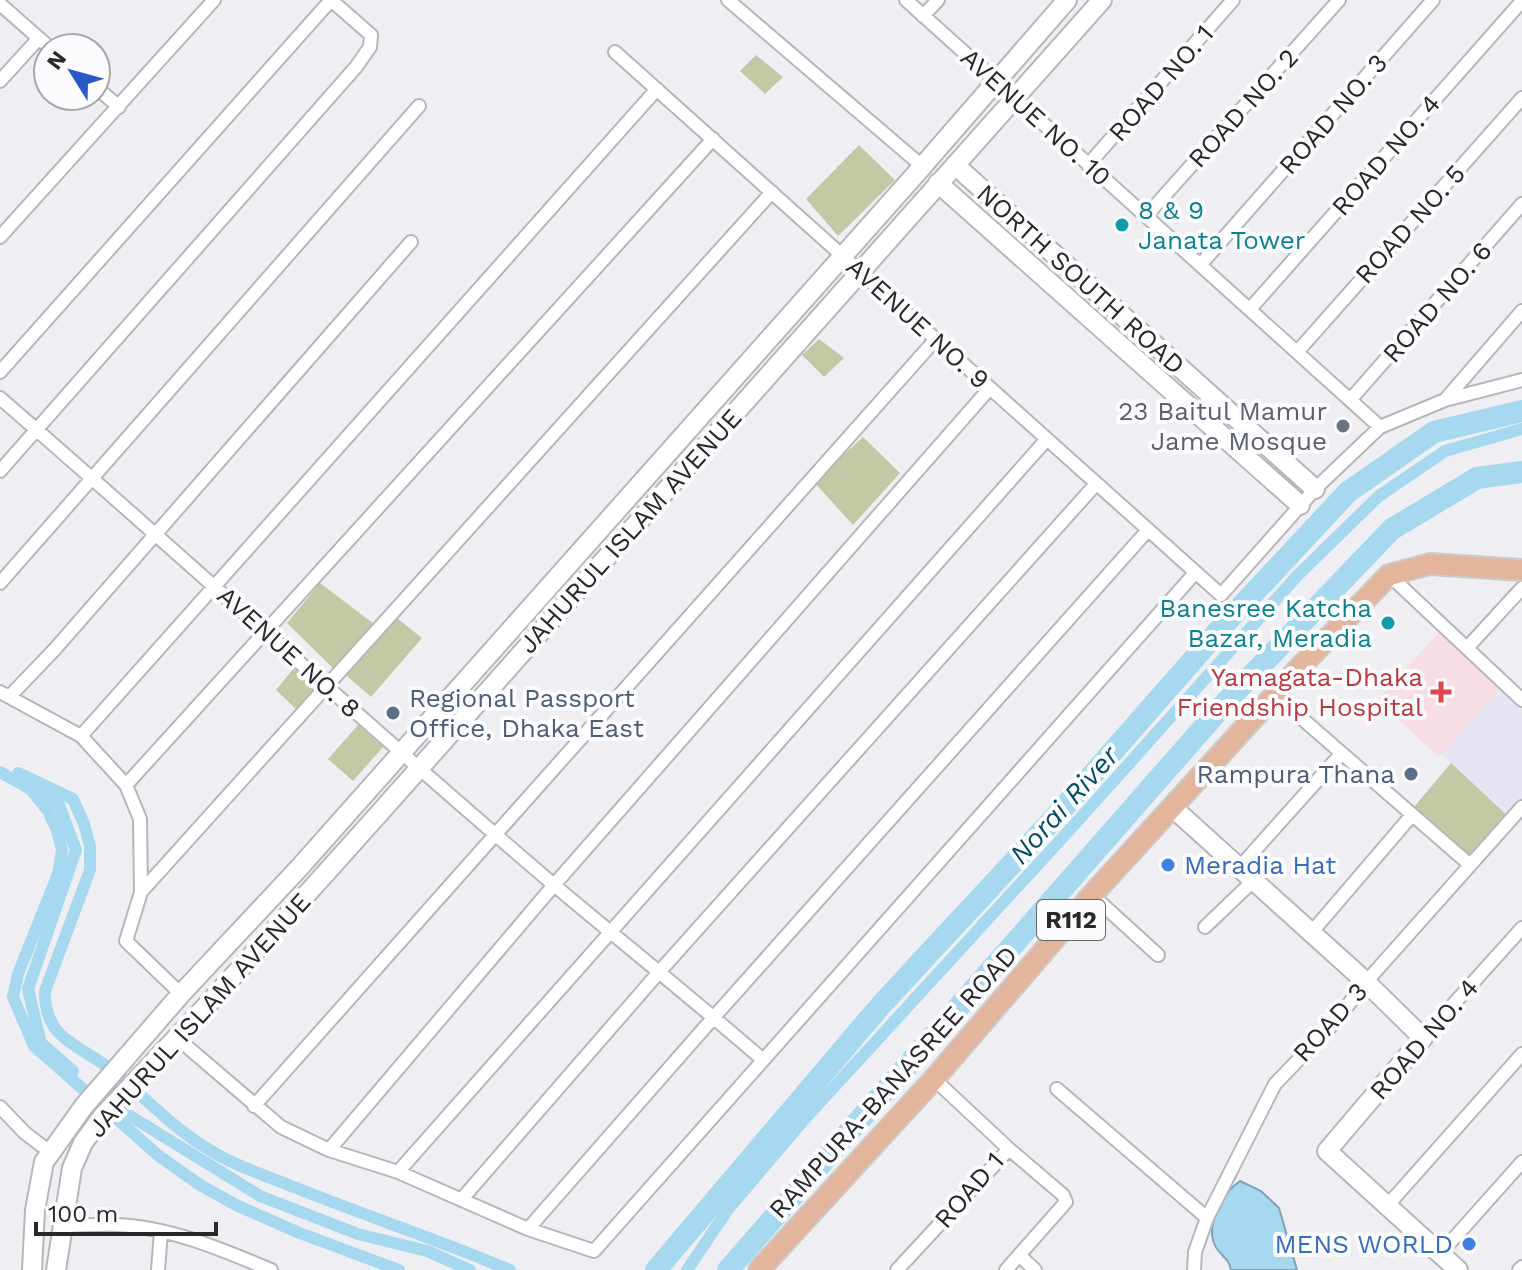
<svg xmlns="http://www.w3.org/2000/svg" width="1522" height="1270" font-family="'Work Sans',sans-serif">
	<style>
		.built { fill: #e6e6f2 }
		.medical { fill: #f7dee6 }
		.green { fill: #c4c8a5 }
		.water { fill: #a6d9ef; stroke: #80a4b4; stroke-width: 2 }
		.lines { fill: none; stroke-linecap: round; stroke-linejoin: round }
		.canal { stroke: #a6d9ef; stroke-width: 12 }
		.river { stroke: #a6d9ef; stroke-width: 22 }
		.street-casing { stroke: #b7b7bb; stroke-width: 16 }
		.secondary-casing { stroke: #b7b7bb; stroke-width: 22 }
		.primary-casing { stroke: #cbcbcc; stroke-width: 24 }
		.street { stroke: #fff; stroke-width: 12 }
		.secondary { stroke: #fff; stroke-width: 18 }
		.primary { stroke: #e3b59c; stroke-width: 20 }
		.culture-dot { fill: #0f9aa8; stroke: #fcfcfe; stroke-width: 3 }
		.worship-dot { fill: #6b7280; stroke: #fcfcfe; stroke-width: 3 }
		.health-dot { fill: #e0444e; stroke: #fcfcfe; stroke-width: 3 }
		.service-dot { fill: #5c6f8a; stroke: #fcfcfe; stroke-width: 3 }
		.shop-dot { fill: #3f7fe0; stroke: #fcfcfe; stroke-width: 3 }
		.labels { text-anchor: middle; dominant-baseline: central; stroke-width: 8; stroke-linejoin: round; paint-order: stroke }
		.shield { fill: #fcfcfe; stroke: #686869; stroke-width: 2 }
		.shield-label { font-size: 24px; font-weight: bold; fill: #282829 }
		.street-label { font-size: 26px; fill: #282829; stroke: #fcfcfe }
		.culture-label { font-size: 26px; fill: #0d838f; stroke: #fcfcfe; text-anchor: start }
		.worship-label { font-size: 26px; fill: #5b616d; stroke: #fcfcfe; text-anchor: end }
		.health-label { font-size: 26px; fill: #be3a42; stroke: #fcfcfe; text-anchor: end }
		.service-label { font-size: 26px; fill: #4e5e75; stroke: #fcfcfe; text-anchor: start }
		.shop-label { font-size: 26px; fill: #366cbe; stroke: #fcfcfe; text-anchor: start }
		.water-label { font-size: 28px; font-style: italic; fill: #044c62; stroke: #fcfcfe }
	</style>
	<rect width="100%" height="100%" fill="#efeff3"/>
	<path class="built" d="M1505,683L1522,699V807L1469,864L1409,813L1451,763L1441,754Z"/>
	<path class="medical" d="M1444,627L1505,683L1439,757L1377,700Z"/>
	<path class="green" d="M756,55L783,77L765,94L740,71Z
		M859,145L895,180L838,236L806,199Z
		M819,339L844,358L824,377L802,355Z
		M863,437L900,473L853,525L814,482Z
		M320,583L374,624L335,670L287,623Z
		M397,618L422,638L371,697L346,675Z
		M294,668L317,693L298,711L276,690Z
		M358,725L383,747L353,781L328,759Z
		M1451,763L1511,819L1469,864L1409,813Z"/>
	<path class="water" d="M1240,1181L1261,1191L1279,1208L1297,1270H1231C1229,1259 1223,1257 1217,1249C1203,1228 1222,1193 1240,1181Z"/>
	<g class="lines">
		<path class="canal" d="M0,772L59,805L76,850L28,989L41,1043L73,1071
			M114,1106L260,1196L358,1234L427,1251L470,1270
			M399,1270L297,1232L236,1205L200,1185L159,1156L34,1046L13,997L18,974L58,874L62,850L57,830L48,811L18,773L73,799L84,824L90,846V870L45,991C44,1037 75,1043 106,1066C140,1092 168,1124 205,1147C232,1165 264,1175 294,1187C366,1216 439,1240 510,1270
			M687,1270L729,1208L802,1122L1075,824L1297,576L1379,496L1445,451L1522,429"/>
		<path class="river" d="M656,1270L881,1005L1057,815L1221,628L1348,492L1434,432L1522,411
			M728,1270L1226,702L1392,529L1477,478L1522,472"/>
		<g class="street-casing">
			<path id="street" d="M728,0L922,166
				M906,0L1380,427
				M0,4L50,48
				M923,16L938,0
				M615,52L1221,595L1315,489L1380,427L1445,400L1522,380
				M0,81L39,38
				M96,87L119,107
				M1088,165L1233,0
				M1147,215L1339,0
				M0,237L214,0
				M1201,264L1433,0
				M1250,309L1522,1
				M1298,351L1522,98
				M0,372L331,0
				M0,398C186,559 366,725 554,885C623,943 694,1000 762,1059
				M1351,399L1522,204
				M1445,400L1522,311
				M0,471L356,67L370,47L371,35L331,0
				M1389,575L1522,700
				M0,583L419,106
				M1467,648L1522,588
				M0,692L81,736L126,785L140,819L141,892L126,941L181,994
				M10,696L55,649L411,242
				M1276,696L1469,864
				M81,736L657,89
				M126,785L713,139
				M1239,868L1341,754
				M141,892L772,192
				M1092,895L1158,955
				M1205,927L1253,881
				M1311,933L1412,815
				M177,1038L281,1127L329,1150L398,1172L528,1229L594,1251L1195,573
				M1423,1038L1522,928
				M1057,1089L1207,1218
				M254,1106L936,339
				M0,1107L25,1133L50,1152
				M329,1150L554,885L990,388
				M398,1172L1047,439
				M461,1200L660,971L1096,484
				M1387,1206L1522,1054
				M61,1226C80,1226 99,1224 117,1225C170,1227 223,1250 271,1270
				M528,1229L714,1017L1148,530
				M1440,1254L1522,1162
				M1020,1256L1035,1270
				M158,1270L161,1231
				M897,1270L1009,1149L934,1079
				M1006,1270L1066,1202L1063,1195L1009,1149
				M1194,1270L1195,1252L1207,1218L1275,1084L1334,1023L1366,982L1522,807
				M1519,1270L1522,1267"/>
		</g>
		<g class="secondary-casing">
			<path id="secondary" d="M955,165L1315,489
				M938,183L1300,505
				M1172,807L1366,982L1423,1038L1327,1151L1458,1270
				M32,1270L35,1210L44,1162L84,1106L181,994L299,868L914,176L1067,0
				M56,1270L72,1168L83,1143L102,1117L210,1002L376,817L1102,0"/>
		</g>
		<g class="primary-casing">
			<path id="primary" d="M759,1270L934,1079L1092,895L1301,666L1389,575L1430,564L1522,570"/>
		</g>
		<use href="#street" class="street"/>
		<use href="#secondary" class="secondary"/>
		<use href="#primary" class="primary"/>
	</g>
	<g class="culture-dot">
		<circle cx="1122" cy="225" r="8"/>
		<circle cx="1388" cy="623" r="8"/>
	</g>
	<circle class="worship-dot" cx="1343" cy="426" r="8"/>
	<path class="health-dot" d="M1437 680h8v8h8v8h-8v8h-8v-8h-8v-8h8z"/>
	<g class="service-dot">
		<circle cx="393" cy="713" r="8"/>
		<circle cx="1411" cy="774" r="8"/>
	</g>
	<g class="shop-dot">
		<circle cx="1168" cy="865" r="8"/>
		<circle cx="1469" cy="1244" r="8"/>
	</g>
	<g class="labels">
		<rect class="shield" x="1037" y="900" width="68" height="40" rx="6"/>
		<g class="shield-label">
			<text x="1071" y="920">R112</text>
		</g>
		<g class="street-label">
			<text transform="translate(1161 83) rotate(-49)">ROAD NO. 1</text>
			<text transform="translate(1243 108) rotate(-48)">ROAD NO. 2</text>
			<text transform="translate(1333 114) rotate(-49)">ROAD NO. 3</text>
			<text transform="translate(1036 117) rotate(42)">AVENUE NO. 10</text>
			<text transform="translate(1386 155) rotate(-49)">ROAD NO. 4</text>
			<text transform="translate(1410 224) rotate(-48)">ROAD NO. 5</text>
			<text transform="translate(1081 279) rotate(42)">NORTH SOUTH ROAD</text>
			<text transform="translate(1437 302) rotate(-49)">ROAD NO. 6</text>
			<text transform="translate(918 323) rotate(42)">AVENUE NO. 9</text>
			<text transform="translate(630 531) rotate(-48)">JAHURUL ISLAM AVENUE</text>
			<text transform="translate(289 652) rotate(42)">AVENUE NO. 8</text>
			<text transform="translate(199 1015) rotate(-48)">JAHURUL ISLAM AVENUE</text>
			<text transform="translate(1330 1022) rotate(-48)">ROAD 3</text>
			<text transform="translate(1424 1039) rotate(-49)">ROAD NO. 4</text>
			<text transform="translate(893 1082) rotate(-48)">RAMPURA-BANASREE ROAD</text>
			<text transform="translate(969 1190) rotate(-49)">ROAD 1</text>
		</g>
		<g class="culture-label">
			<text x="1138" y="210">8 &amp; 9<tspan x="1138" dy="30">Janata Tower</tspan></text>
			<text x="1372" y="608" text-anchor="end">Banesree Katcha<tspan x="1372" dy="30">Bazar, Meradia</tspan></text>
		</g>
		<g class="worship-label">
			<text x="1327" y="411">23 Baitul Mamur<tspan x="1327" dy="30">Jame Mosque</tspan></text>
		</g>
		<g class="health-label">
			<text x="1423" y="677">Yamagata-Dhaka<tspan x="1423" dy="30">Friendship Hospital</tspan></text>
		</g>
		<g class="service-label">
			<text x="409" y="698">Regional Passport<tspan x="409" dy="30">Office, Dhaka East</tspan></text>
			<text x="1395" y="774" text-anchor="end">Rampura Thana</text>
		</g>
		<g class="shop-label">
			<text x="1184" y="865">Meradia Hat</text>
			<text x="1453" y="1244" text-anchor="end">MENS WORLD</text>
		</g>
		<g class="water-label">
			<text transform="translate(1064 805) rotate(-48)">Norai River</text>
		</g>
	</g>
	<g transform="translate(72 72) rotate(307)"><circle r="38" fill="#fcfcfe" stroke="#a7a7a9" stroke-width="2"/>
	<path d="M0-6L14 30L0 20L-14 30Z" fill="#2a58c6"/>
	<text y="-12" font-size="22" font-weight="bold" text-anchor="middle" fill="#282829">N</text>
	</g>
	<path d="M36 1222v12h180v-12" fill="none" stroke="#282829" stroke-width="4"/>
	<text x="48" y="1222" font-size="24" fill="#282829" stroke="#fcfcfe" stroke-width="6" paint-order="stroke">100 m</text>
</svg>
